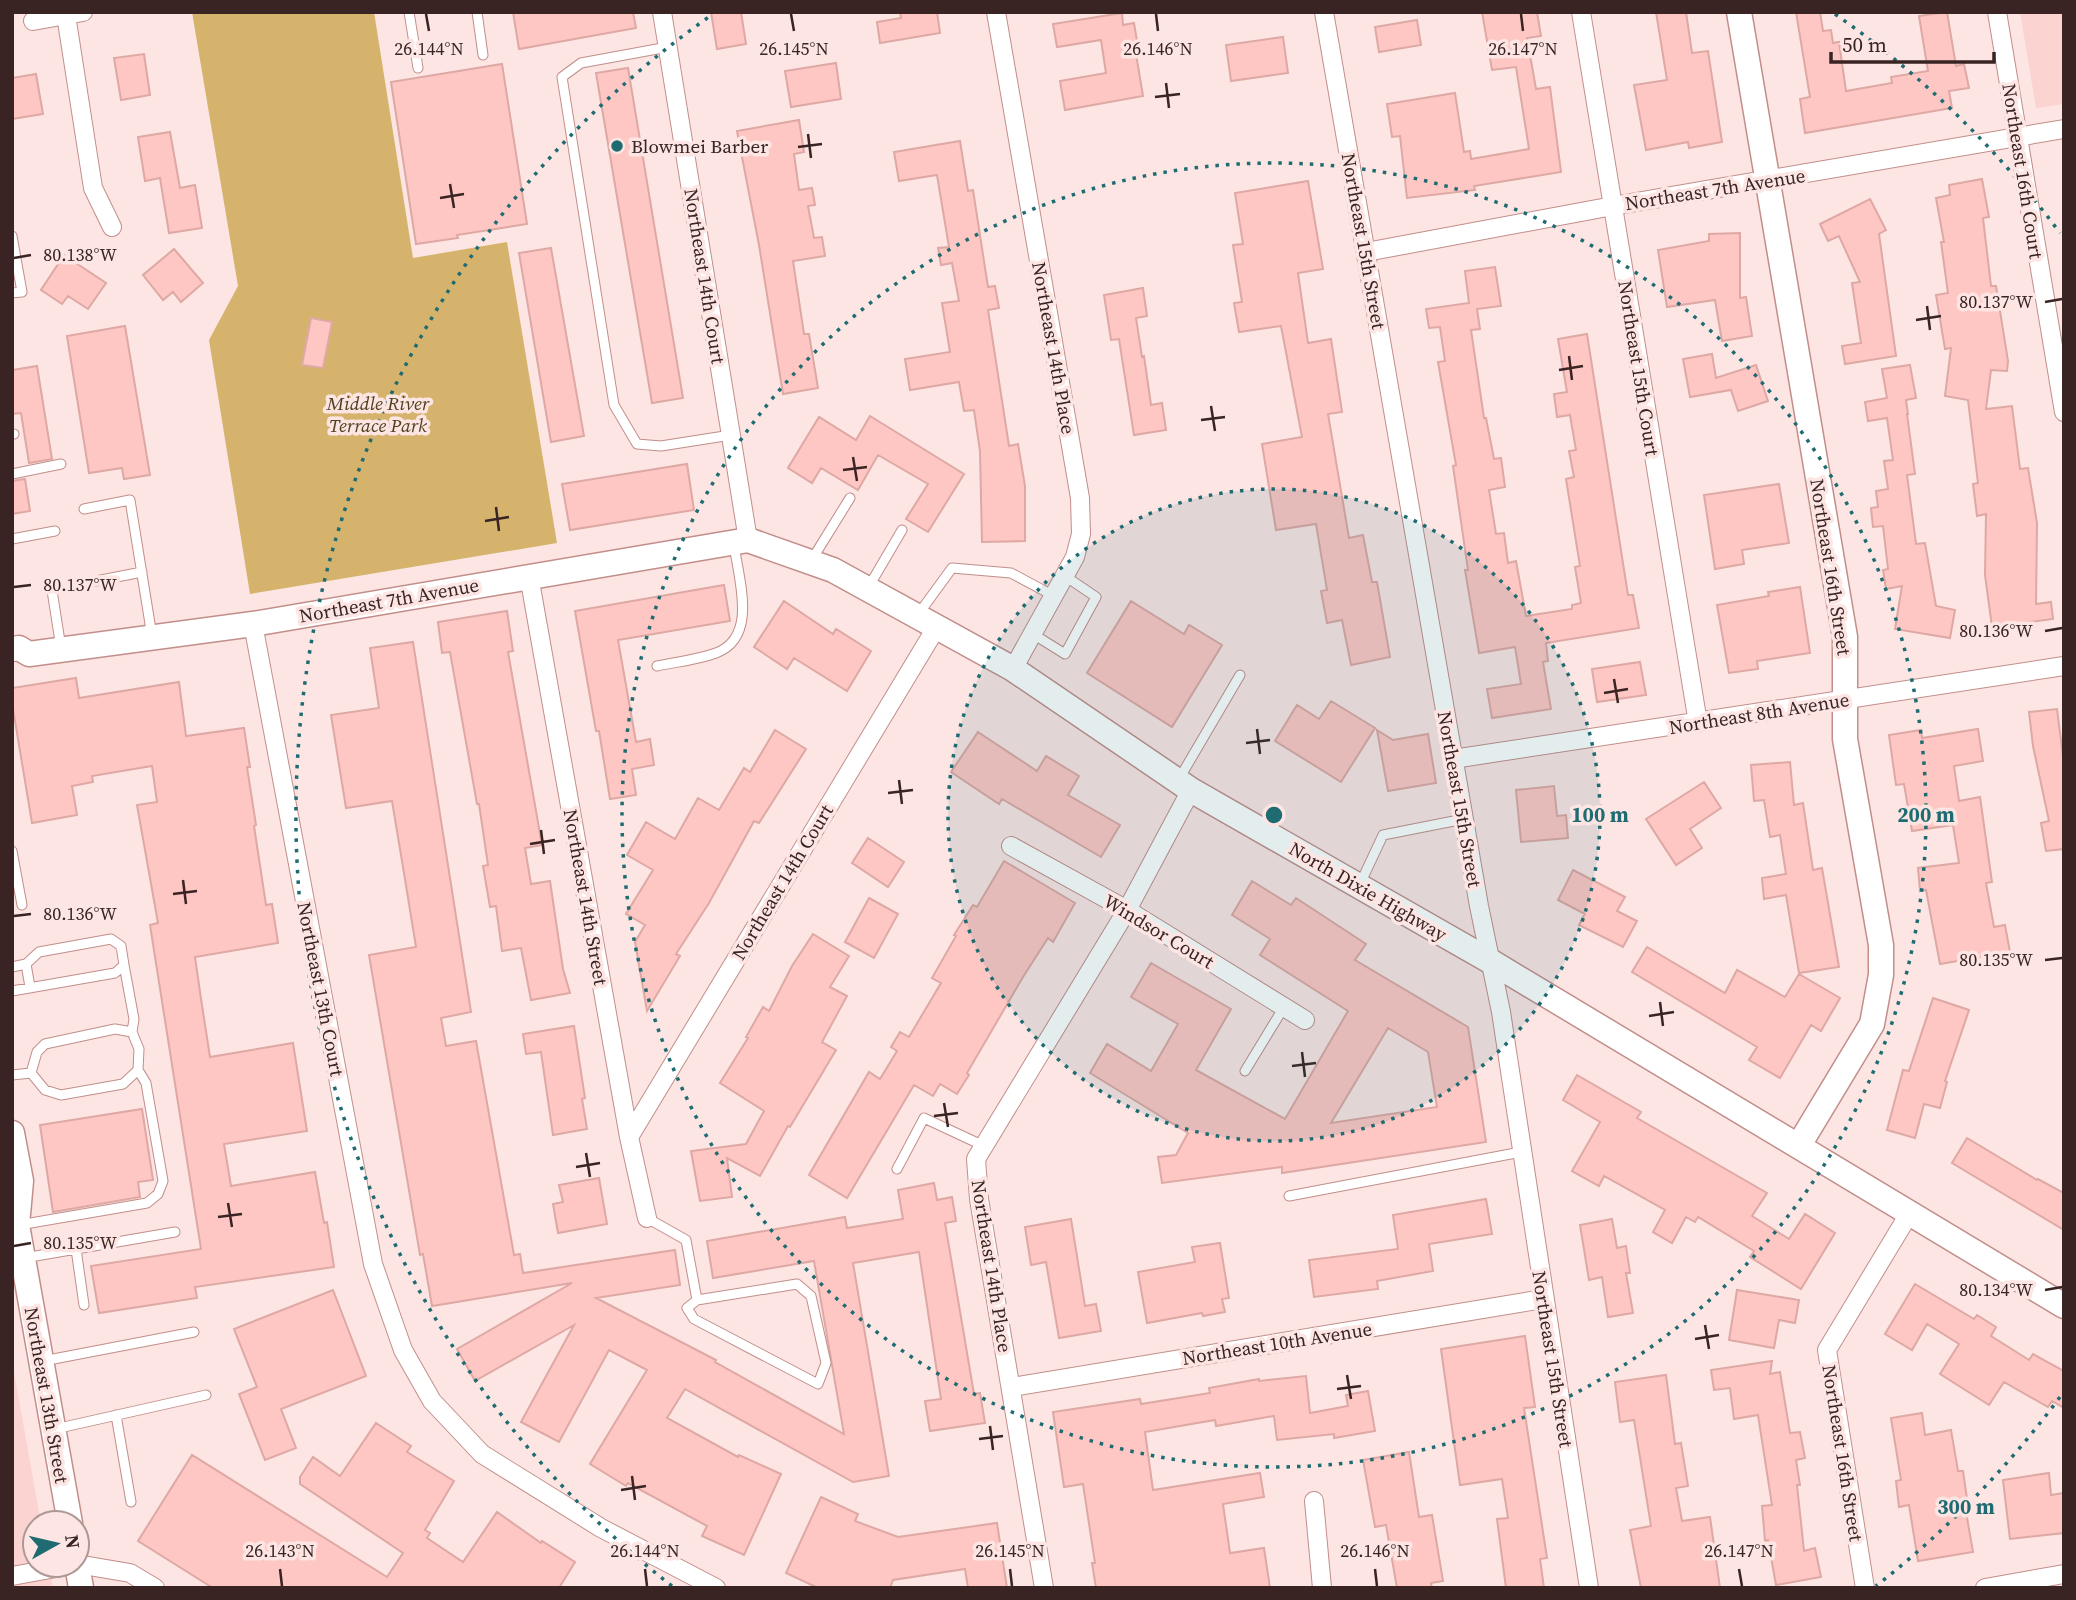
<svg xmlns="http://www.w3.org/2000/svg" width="2076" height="1600" font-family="'Source Serif 4',serif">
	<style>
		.built { fill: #fbd3d0 }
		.green { fill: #d6b36d }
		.building { fill: #ffc7c3; stroke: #dea8a4; stroke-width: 2; fill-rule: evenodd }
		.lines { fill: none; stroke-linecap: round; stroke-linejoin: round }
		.lane-casing { stroke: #c28e8a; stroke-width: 11 }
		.street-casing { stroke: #c28e8a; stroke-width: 20 }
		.secondary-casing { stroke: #c28e8a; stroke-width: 27 }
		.lane { stroke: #fff; stroke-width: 9 }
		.street { stroke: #fff; stroke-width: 18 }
		.secondary { stroke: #fff; stroke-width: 24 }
		.ticks { fill: none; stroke: #392423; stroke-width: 2.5 }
		.ring { fill: none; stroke: #1f6b72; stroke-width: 3.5; stroke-dasharray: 3.5 7 }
		.poi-dot { fill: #1f6b72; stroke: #fce5e3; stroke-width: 2.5 }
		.labels { text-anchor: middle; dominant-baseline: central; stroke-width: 7; stroke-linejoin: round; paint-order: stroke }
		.poi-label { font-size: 19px; fill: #392423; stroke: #fce5e3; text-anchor: start }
		.street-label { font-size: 19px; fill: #392423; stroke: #fce5e3 }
		.park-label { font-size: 19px; font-style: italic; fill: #52411f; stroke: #fce5e3 }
		.ticks-label { font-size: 18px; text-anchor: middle; fill: #392423; stroke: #fce5e3; stroke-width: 7; stroke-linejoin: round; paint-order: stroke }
		.centre { fill: #1f6b72; stroke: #fce5e3; stroke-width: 3.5 }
		.ring-label { font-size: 21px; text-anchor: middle; font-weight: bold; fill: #1f6b72; stroke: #fce5e3; stroke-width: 7; stroke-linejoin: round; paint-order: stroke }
	</style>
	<rect width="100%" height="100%" fill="#fce5e3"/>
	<path class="built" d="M2020,12H2064V104L2036,108Z
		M12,1361L41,1523H35V1565H49L53,1588H12Z"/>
	<path class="green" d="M192,12H374L413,258L507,242L557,543L250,594L209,340L238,286Z"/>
	<path class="building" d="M513,12H633L636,28L519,49Z
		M711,12H741L746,44L717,49Z
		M900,12H937L940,33L880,43L877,22L901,18Z
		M1482,12H1537L1541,36L1527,38L1536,89L1550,87L1561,172L1474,186L1475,190L1407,198L1400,136L1392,137L1387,104L1455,93L1464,152L1470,151L1471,159L1529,149L1516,67L1492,70Z
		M1656,12H1686L1692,53L1708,51L1722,142L1689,148L1688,142L1646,150L1634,85L1667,80Z
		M1796,12H1820L1823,31L1831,30L1833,43L1839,42L1846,91L1892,83L1891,77L1928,71L1919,16L1947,12L1956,66L1964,64L1969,88L1949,91L1952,108L1805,133L1800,99L1810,97Z
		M1122,13L1123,25L1134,23L1138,47L1135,48L1143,96L1065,110L1060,81L1106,73L1101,40L1057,47L1053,24Z
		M1417,20L1421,45L1379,52L1375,27Z
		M1283,37L1288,73L1231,81L1226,45Z
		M144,54L150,95L121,100L114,58Z
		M836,63L841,99L791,107L785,71Z
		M502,64L527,224L457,235L458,238L416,244L391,82Z
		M628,68L683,398L652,403L596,73Z
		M36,74L43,114L12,119V78Z
		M799,120L804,152L794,154L799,190L812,188L815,205L808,206L814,238L822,237L825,256L793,261L804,334H809L818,388L783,394L759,245L737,131Z
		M170,132L180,188L195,185L202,228L169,233L160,178L145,181L138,137Z
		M960,141L968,191L973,190L988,287L995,286L999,308L988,310L1009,446L1018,444L1025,486V541L982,542L980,451L974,410L964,411L959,382L910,390L905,359L950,352L942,303L959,301L952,263L941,265L938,248L949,247L937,175L899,181L894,152Z
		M1982,179L1989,217L1983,218L1991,286H1996L2008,361L2007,371L1991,370L1986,409L2012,406L2020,469L2028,468L2037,523L2036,604L2051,602L2053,619L1992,627L1985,575L1986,514L1977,516L1973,484L1978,483L1968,400L1945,396L1951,348L1945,349L1936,295L1948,293L1941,242H1944L1936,198L1950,195L1949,185Z
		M1308,181L1323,269L1298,273L1308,343L1331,339L1342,412L1328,414L1349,538L1363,535L1372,582H1377L1390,657L1351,665L1342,620L1327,623L1321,591L1327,590L1316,524L1276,530L1262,444L1302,437L1281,326L1239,332L1234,303L1242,302L1233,245L1243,244L1235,193Z
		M1870,199L1886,230L1879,234L1896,356L1845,364L1842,346L1861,343L1852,283L1860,282L1839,236L1828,241L1820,224Z
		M1740,233V298L1746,297L1752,336L1722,341L1715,300L1667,307L1658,250L1709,241V234Z
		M551,248L584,436L551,442L519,253Z
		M174,249L203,283L181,302L173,292L163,300L143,275Z
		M64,255L106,283L88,309L68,296L62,304L41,290Z
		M1495,267L1501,306L1477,309L1480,329L1471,330L1484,418H1486L1494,459L1501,458L1505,487L1489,490L1496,534L1504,533L1508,563L1516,561L1526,616L1572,609V605L1581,603L1575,567L1580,566L1566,479L1574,477L1569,451L1576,450L1570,415L1557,417L1554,394L1567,392L1558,339L1587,334L1628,595H1633L1639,628L1546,643L1548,661L1543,662L1551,709L1492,718L1487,689L1521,684L1515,647L1479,653L1465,570H1468L1453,466L1456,465L1438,362L1445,361L1440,327L1429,328L1426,309L1469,303L1465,271Z
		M1143,288L1147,316L1136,318L1142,357L1144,356L1151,405L1162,403L1166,430L1134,435L1119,339L1111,340L1104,295Z
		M311,318L332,322L323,368L302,365Z
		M125,326L150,475L124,479L122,468L89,473L67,336Z
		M1712,354L1716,378L1756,365L1768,401L1738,411L1731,390L1690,397L1683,359Z
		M1910,365L1916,398L1906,400L1908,414H1907L1915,474L1907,475L1916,544L1925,543L1936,606L1955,610L1950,638L1895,629L1902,586L1886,589L1883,570L1888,569L1883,526L1873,527L1871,508L1878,507L1876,491L1888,489L1884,461L1893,460L1887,418L1868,421L1865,402L1887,398L1882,369Z
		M37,366L52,459L29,463L21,413L12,414V370Z
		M870,416L964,474L928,532L906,519L928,484L878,455L858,490L821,468L812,483L788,468L819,417L856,440Z
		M687,464L694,510L570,530L562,484Z
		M25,479L30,511L12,514V481Z
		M1779,484L1789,543L1742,550L1744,564L1715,569L1704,495Z
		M724,585L730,621L618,640L636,742L650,739L654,765L632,769L636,795L610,799L599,731H596L575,611Z
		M1800,587L1810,653L1757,661L1758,669L1729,673L1717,605L1769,596L1768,592Z
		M784,601L833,634L836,629L871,651L847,691L794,658L787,669L754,647Z
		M1131,601L1184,634L1189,625L1222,645L1172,727L1087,673Z
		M507,611L513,651L508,652L542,845L525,848L531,884L550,881L563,969L570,993L531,1000L521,948L502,951L496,906L490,907L483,866L488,865L479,804H477L450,652L442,653L438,622Z
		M413,642L471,1012L441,1018L446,1046L476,1041L514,1255L520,1254L523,1273L675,1250L680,1285L596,1298L716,1360L715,1362L844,1434L814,1261L713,1278L707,1241L845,1217L847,1228L903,1219L898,1190L934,1183L937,1200L952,1197L956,1221L945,1223L974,1394L980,1393L985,1423L930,1431L925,1401L941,1399L919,1252L853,1263L889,1476L853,1482L685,1389L667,1418L738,1457L739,1455L781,1474L744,1555L702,1536L707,1526L628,1483L626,1486L590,1464L647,1370L609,1350L559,1442L521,1422L574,1325L475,1381L457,1349L572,1283L432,1306L423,1254L420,1255L369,955L416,947L403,867L392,801L346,808L331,715L379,708L370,648Z
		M1640,662L1646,695L1597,702L1592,669Z
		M76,678L79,698L179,682L186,736L244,728L250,767H247L256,825L254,826L266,905L272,904L278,943L195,957L201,999L210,1057L293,1043L307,1131L224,1144L231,1186L315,1172L324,1223L327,1222L334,1267L195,1287L197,1298L99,1313L91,1266L201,1249L150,925L158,923L137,805L157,802L152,766L92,776L93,782L72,786L77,815L32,823L12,703V688Z
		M1331,701L1375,728L1341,782L1275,741L1297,705L1319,719Z
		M2057,709L2064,764V849L2046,851L2041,823L2049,821L2033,746L2029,712Z
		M1978,729L1983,761L1954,766L1959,801L1980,797L1992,882L1986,883L1994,927L2005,925L2010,952L1940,964L1926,890L1920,891L1918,868L1959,863L1953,825L1912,831L1904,784L1896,785L1889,735L1921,730L1922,738Z
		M775,730L806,749L759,823L754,821L709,903L676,954L680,956L647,1011L635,942L645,925L626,914L653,870L627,855L646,822L675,839L698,798L719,810L744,768L750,772Z
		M1377,730L1393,740L1428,734L1436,783L1388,791Z
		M978,732L1037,771L1046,756L1079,776L1068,795L1120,825L1101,857L1002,799L999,804L951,772Z
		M1790,762L1794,805L1803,803L1813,870L1822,868L1839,967L1799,973L1786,895L1764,899L1762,878L1786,874L1780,835L1770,837L1764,800L1754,801L1751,765Z
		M1704,782L1721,808L1690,829L1702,848L1676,865L1646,819Z
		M1554,786L1557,816L1566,815L1568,838L1521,842L1516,790Z
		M868,838L904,862L888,887L852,863Z
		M1004,861L1075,903L1053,942L1048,938L1023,977L967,1073L969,1075L957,1094L940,1084L933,1096L914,1085L847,1198L809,1175L869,1072L880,1079L897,1051L891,1047L900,1032L909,1037L941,983L932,978L956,936L954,935L973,905L977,907Z
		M1573,870L1625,897L1617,911L1637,921L1623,947L1579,925L1585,914L1558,900Z
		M1252,881L1291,905L1296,898L1366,944L1355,960L1468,1027L1486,1142L1282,1173V1167L1162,1183L1158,1157L1176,1155L1188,1133L1090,1073L1107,1044L1151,1071L1178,1024L1131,997L1151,963L1231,1009L1196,1070L1285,1119L1348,1011L1260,955L1270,939L1232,915ZM1388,1028L1428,1052L1437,1107L1331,1123Z
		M869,898L898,914L874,958L845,942Z
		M813,934L849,956L830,987L847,996L822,1042L836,1050L790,1127L788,1126L760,1176L727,1158L732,1197L700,1201L691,1151L746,1144L764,1111L720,1083L748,1038L746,1037L763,1007L769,1011L792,966Z
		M1647,947L1725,993L1737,970L1785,997L1799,974L1840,998L1821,1031L1811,1025L1780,1078L1749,1060L1757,1047L1632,972Z
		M1933,998L1969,1010L1945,1081L1947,1082L1940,1108L1924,1104L1915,1138L1887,1130L1903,1070L1909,1071Z
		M574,1026L585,1098L582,1099L587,1129L553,1135L541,1052L526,1054L523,1034Z
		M1577,1075L1641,1112L1637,1118L1767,1193L1752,1216L1789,1239L1805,1214L1835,1233L1801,1289L1750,1257L1754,1251L1698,1217L1695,1222L1686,1217L1672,1243L1653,1232L1665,1210L1604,1176L1599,1186L1572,1171L1600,1122L1563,1100Z
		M142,1109L153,1180L138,1182L140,1197L53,1212L40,1125Z
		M1967,1138L2037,1180L2038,1179L2064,1193V1230L1952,1163Z
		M599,1178L607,1224L558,1233L553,1204L563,1202L559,1185Z
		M1486,1199L1492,1234L1429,1244L1433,1271L1377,1281L1378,1289L1314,1297L1309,1260L1398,1249L1393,1215Z
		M1071,1219L1085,1306L1096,1304L1101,1331L1059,1338L1046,1262L1031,1265L1025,1227Z
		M1612,1219L1617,1248L1626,1246L1630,1273H1626L1633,1313L1608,1317L1602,1277L1589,1280L1580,1225Z
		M1220,1243L1229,1298L1222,1299L1225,1312L1203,1316L1202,1313L1147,1323L1138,1272L1195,1262L1192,1247Z
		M1915,1284L1974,1319L1977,1315L1996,1327L1991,1336L2029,1360L2033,1354L2064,1371V1408L2052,1401L2048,1407L2004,1382L1989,1405L1940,1374L1959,1344L1927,1324L1912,1350L1885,1334Z
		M333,1290L366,1376L281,1409L296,1448L265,1460L239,1394L257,1387L234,1329Z
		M1737,1290L1799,1300L1795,1323L1779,1320L1774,1348L1729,1340Z
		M1525,1336L1535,1407L1524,1408L1547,1558L1540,1559L1544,1588H1506L1497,1519L1508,1518L1502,1479L1460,1485L1441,1349Z
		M1772,1361L1770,1374L1780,1372L1790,1433L1800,1432L1805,1458L1796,1460L1800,1485H1797L1804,1551L1815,1548L1821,1577L1776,1585L1768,1540L1765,1541L1762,1506L1772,1505L1758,1415L1734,1419L1730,1388L1714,1390L1711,1370Z
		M1666,1375L1675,1444L1681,1443L1688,1486L1676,1488L1682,1521L1710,1517L1720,1588H1641L1630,1530L1651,1526L1634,1420L1620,1422L1615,1382Z
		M1306,1376L1310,1413L1348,1406L1346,1395L1368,1391L1375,1431L1334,1438V1434L1277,1440L1274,1416L1216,1426L1215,1420L1145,1432L1153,1490L1260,1473L1264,1497L1223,1504L1230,1553L1264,1548L1270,1588H1096L1092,1563H1095L1083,1484L1064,1487L1053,1412L1140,1399L1141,1404L1210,1393L1209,1388L1259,1379V1381Z
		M1922,1413L1925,1435L1951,1430L1958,1471H1963L1968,1506H1965L1973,1552L1918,1561L1909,1505L1899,1507L1896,1481L1901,1480L1891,1418Z
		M376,1423L411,1446L407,1452L454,1481L425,1530L430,1533L427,1538L463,1562L497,1512L541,1543L542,1541L575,1562L559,1588H213L138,1541L192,1455L387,1577L403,1553L300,1484V1477L313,1457L340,1476Z
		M1409,1452L1419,1517L1432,1515L1443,1581L1431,1583L1432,1588H1397L1386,1525L1375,1527L1363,1460Z
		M2049,1473L2051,1495L2064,1493V1533L2010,1539L2003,1480Z
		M821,1497L858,1514L855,1521L898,1537L997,1523L1007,1588H968L965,1569L893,1580L890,1588H818L786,1573Z"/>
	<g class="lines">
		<g class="lane-casing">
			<path id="lane" d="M409,12L418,68
				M477,12L483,55
				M668,47L581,63L562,77L614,405L637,444L661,446L731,435
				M12,236L22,292L12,293
				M12,434H14
				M12,474L61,464
				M84,509L130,500L152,636
				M12,539L55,531
				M811,561L850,498
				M96,581L142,572
				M51,584L61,648
				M868,588L902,530
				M917,616L952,568L1011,573L1054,596
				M1033,634L1065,654L1096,597L1065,576
				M657,666C676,662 697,660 716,653C759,637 738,578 734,544
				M1179,779L1240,675
				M12,851L22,905
				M1360,884L1383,835L1464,819
				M26,964L30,987
				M124,965L134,1019L132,1032
				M12,967L26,964L39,952L111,939L121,946L124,965L115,973L12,991
				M115,1029L132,1032L139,1049L138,1070L123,1084L61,1095L45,1090L31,1073L37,1052L45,1044Z
				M1245,1071L1284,1007
				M12,1075L31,1073
				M897,1169L924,1118L984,1146
				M1289,1196L1521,1152
				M647,1218L686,1240L697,1300L687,1308L694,1319L818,1384L826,1363L811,1296L797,1284L697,1300
				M19,1225L147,1203L158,1194L163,1181L146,1083L138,1070
				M76,1249L84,1305
				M24,1258L175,1232
				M43,1361L194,1332
				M116,1415L131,1502
				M55,1429L206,1395"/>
		</g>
		<g class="street-casing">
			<path id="street" d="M662,12L748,540
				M996,12L1080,498L1081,534L1075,557L1013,669
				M1324,12L1479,906L1501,1012L1589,1588
				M1581,12L1698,723
				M1997,12L2064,412
				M66,15L93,188L112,227
				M33,21L83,12
				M1366,252L1613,206L2064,129
				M529,576L629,1137L647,1218
				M253,624L373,1264L403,1350L432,1401L482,1454L601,1528L716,1588
				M1453,759L2064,666
				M1011,846L1127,910L1305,1020
				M629,1137L936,628
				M1012,1387L1543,1299
				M1314,1501L1322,1588
				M77,1564L130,1573L155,1588
				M12,1576L72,1565
				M1044,1588L979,1199L976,1159L1127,910L1191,790
				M1865,1588L1827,1350L1909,1214
				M1985,1588L2064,1574"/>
		</g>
		<g class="secondary-casing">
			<path id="secondary" d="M1739,12L1845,637V739L1881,945V975L1872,1024L1799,1145
				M12,649L19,648L29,654L253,624L748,540L833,570L1013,669L1191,790L1490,961L2064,1306
				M12,1133L21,1181L17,1225
				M12,1214L17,1225L70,1523
				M77,1564L81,1588"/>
		</g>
		<use href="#lane" class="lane"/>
		<use href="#street" class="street"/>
		<use href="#secondary" class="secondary"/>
	</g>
	<path class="ticks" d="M426,14L429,31M791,14L794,31M1156,14L1158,31M1521,14L1523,31M1166,83L1169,108M1155,97L1180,94M808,134L811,158M798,147L822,144M450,184L454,208M440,198L464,194M14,258L31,255M2045,302L2062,299M1927,306L1930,330M1916,320L1941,316M1569,356L1572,380M1559,370L1583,366M1211,406L1215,431M1201,420L1225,417M853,457L857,481M843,470L867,467M496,507L499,531M485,521L509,517M14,587L31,585M2045,631L2062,628M1614,679L1618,703M1604,693L1628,689M1257,729L1260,754M1246,743L1270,740M899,780L902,804M888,793L913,790M541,830L544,854M530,844L555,840M183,880L186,904M173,894L197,891M14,916L31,914M2045,960L2062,958M1660,1002L1663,1026M1649,1016L1674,1012M1302,1052L1305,1077M1292,1066L1316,1063M944,1103L948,1127M934,1116L958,1113M586,1153L590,1177M576,1167L600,1163M228,1203L232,1227M218,1217L242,1214M14,1246L31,1243M2045,1290L2062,1287M1705,1325L1709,1349M1695,1339L1719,1335M1347,1375L1351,1399M1337,1389L1361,1386M990,1426L993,1450M979,1439L1003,1436M632,1476L635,1500M621,1490L646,1486M280,1569L282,1586M645,1569L647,1586M1010,1569L1012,1586M1375,1569L1377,1586M1739,1569L1742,1586"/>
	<circle cx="1274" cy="815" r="326" fill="#1f6b72" fill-opacity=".12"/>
	<g class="ring">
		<circle cx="1274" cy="815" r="326"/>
		<circle cx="1274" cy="815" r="652"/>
		<path d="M2060 1397A978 978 0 0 1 1876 1586M672 1586A978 978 0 0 1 713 14M1835 14A978 978 0 0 1 2060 233"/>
	</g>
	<circle class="poi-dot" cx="617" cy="146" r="7"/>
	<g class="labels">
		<g class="poi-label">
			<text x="631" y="146">Blowmei Barber</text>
		</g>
		<g class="street-label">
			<text transform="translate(2023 171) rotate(81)">Northeast 16th Court</text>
			<text transform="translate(1715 189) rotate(-9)">Northeast 7th Avenue</text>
			<text transform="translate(1364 241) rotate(80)">Northeast 15th Street</text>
			<text transform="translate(705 276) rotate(81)">Northeast 14th Court</text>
			<text transform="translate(1054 348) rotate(80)">Northeast 14th Place</text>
			<text transform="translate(1639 368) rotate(81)">Northeast 15th Court</text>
			<text transform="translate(1831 567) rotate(81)">Northeast 16th Street</text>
			<text transform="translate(389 600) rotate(-10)">Northeast 7th Avenue</text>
			<text transform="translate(1759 713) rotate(-9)">Northeast 8th Avenue</text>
			<text transform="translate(1460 799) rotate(80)">Northeast 15th Street</text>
			<text transform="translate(782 882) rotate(-59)">Northeast 14th Court</text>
			<text transform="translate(1368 891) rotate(30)">North Dixie Highway</text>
			<text transform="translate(586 897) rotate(80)">Northeast 14th Street</text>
			<text transform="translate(1159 931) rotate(31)">Windsor Court</text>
			<text transform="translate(321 989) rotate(79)">Northeast 13th Court</text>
			<text transform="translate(992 1266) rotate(81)">Northeast 14th Place</text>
			<text transform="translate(1277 1343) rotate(-9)">Northeast 10th Avenue</text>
			<text transform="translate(1553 1359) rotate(81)">Northeast 15th Street</text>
			<text transform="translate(47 1395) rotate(80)">Northeast 13th Street</text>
			<text transform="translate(1843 1453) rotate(81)">Northeast 16th Street</text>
		</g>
		<g class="park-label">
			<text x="378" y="403">Middle River<tspan x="378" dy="22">Terrace Park</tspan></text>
		</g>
	</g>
	<g class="ticks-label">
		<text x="429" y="55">26.144°N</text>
		<text x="794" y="55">26.145°N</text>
		<text x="1158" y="55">26.146°N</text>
		<text x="1523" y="55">26.147°N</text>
		<text x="80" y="261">80.138°W</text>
		<text x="1996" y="308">80.137°W</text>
		<text x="80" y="591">80.137°W</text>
		<text x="1996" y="637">80.136°W</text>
		<text x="80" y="920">80.136°W</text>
		<text x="1996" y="966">80.135°W</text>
		<text x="80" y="1249">80.135°W</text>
		<text x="1996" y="1296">80.134°W</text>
		<text x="280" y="1557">26.143°N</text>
		<text x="645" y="1557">26.144°N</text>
		<text x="1010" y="1557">26.145°N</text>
		<text x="1375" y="1557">26.146°N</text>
		<text x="1739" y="1557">26.147°N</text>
	</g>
	<circle cx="1274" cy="815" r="10" class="centre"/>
	<g class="ring-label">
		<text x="1600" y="822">100 m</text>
		<text x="1926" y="822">200 m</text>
		<text x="1966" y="1514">300 m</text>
	</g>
	<rect width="2076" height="1600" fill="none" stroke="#392423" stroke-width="28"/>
	<g transform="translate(56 1544) rotate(82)"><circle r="33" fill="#fce5e3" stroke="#ae9896" stroke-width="2"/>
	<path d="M0-5L12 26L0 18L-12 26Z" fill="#1f6b72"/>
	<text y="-10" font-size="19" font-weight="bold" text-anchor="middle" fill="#392423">N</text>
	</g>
	<path d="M1831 52v10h163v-10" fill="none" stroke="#392423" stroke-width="3.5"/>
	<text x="1842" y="52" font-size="21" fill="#392423" stroke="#fce5e3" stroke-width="5" paint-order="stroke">50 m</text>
</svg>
